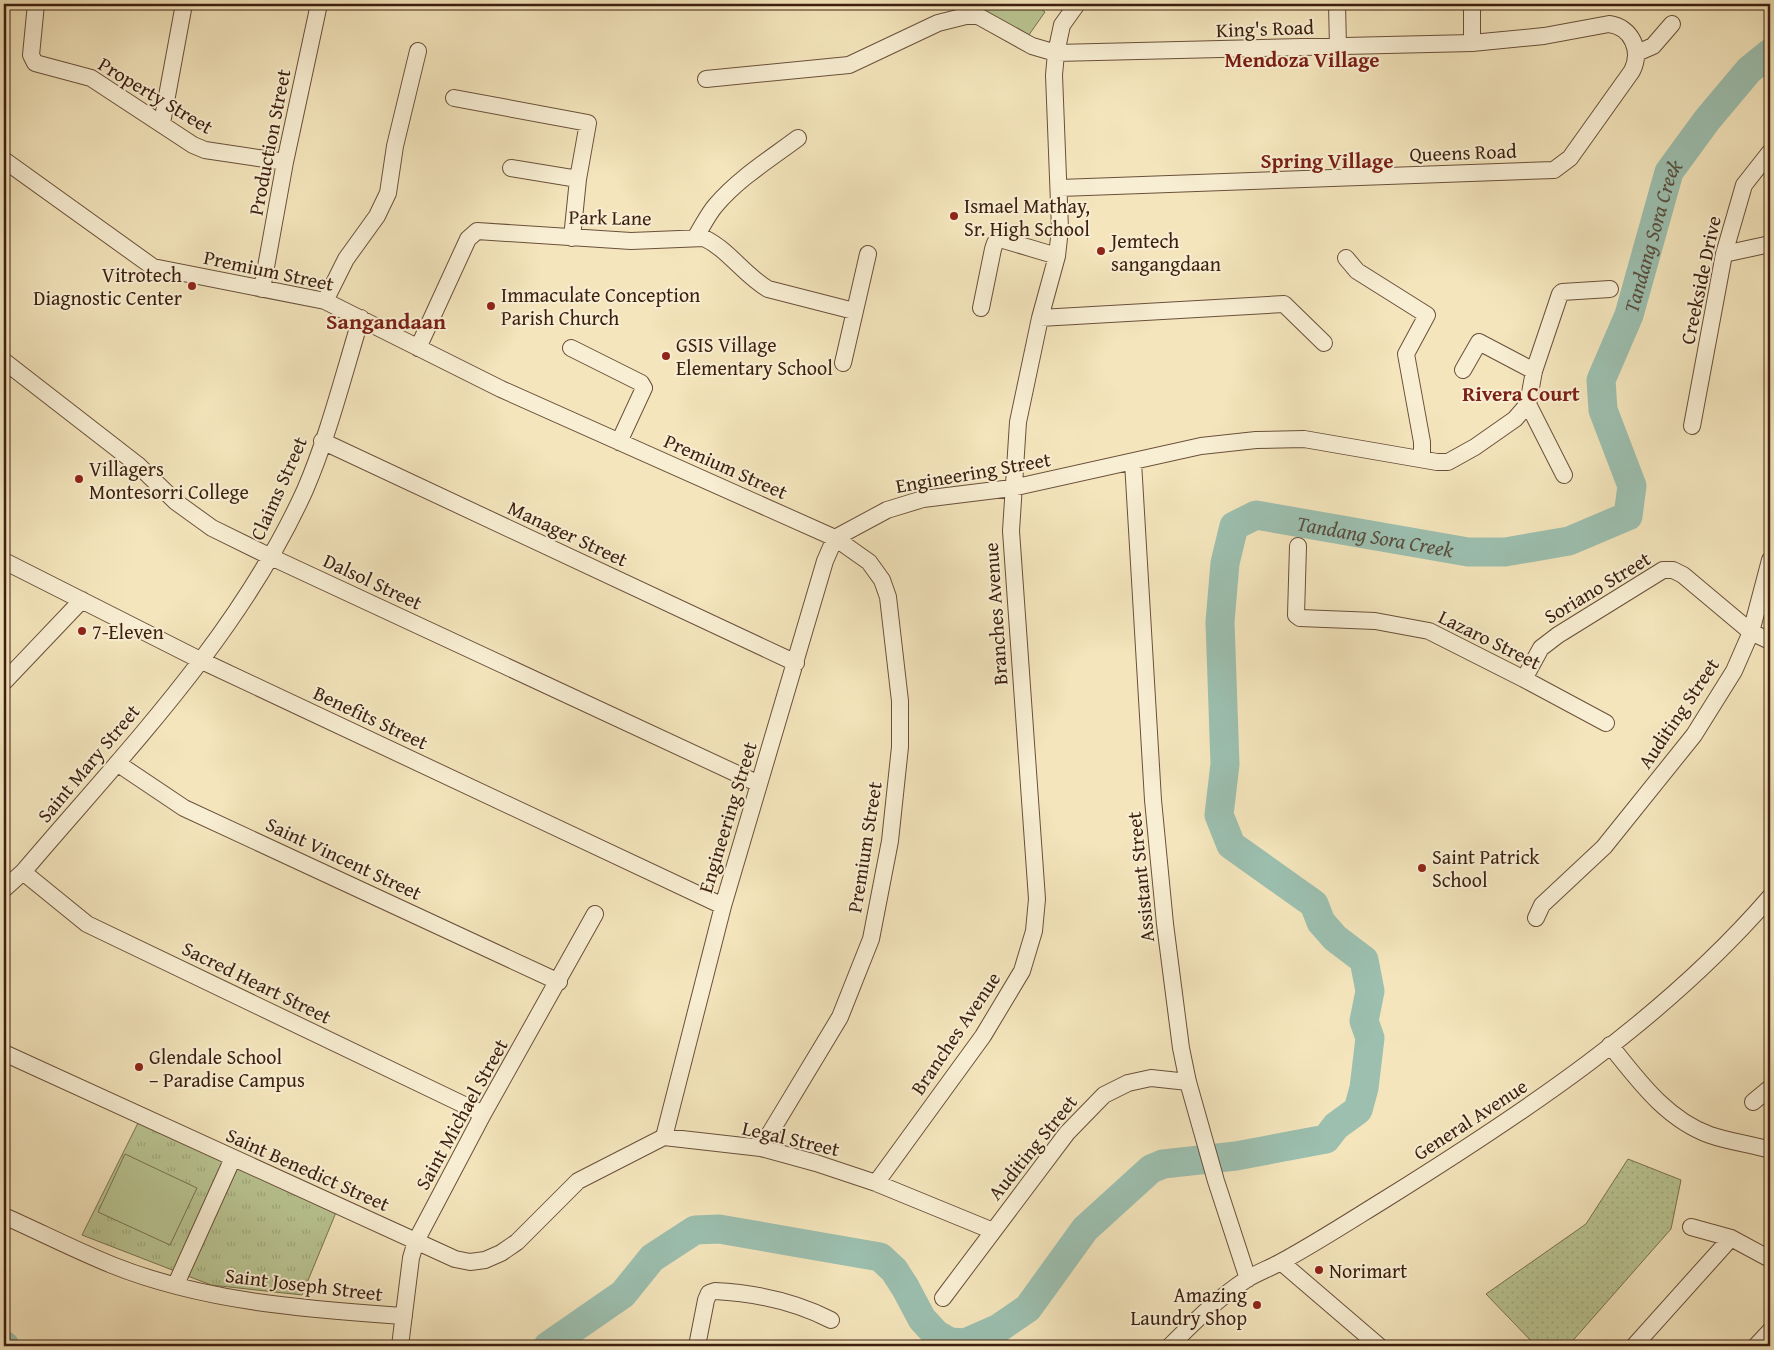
<svg xmlns="http://www.w3.org/2000/svg" width="1774" height="1350" font-family="'Gentium Book Plus',serif">
	<style>
		.grass { fill: url(#grass-dots); stroke: #7a7250 }
		.park { fill: url(#park-tufts); stroke: #7a7250 }
		.pitch { fill: #b9c592; stroke: #7a7250 }
		.lines { fill: none; stroke-linecap: round; stroke-linejoin: round }
		.river { stroke: #9cbfaf; stroke-width: 29 }
		.minor-casing { stroke: #6a503a; stroke-width: 18 }
		.minor { stroke: #f8eed3; stroke-width: 16 }
		.poi-dot { fill: #8f2418; stroke: #f8eed3; stroke-width: 2 }
		.labels { text-anchor: middle; dominant-baseline: central; stroke-width: 4; stroke-linejoin: round; paint-order: stroke }
		.street-label { font-size: 20px; fill: #3c1f0f; stroke: #f8eed3 }
		.poi-label { font-size: 20px; fill: #3c1f0f; stroke: #f8eed3; text-anchor: start }
		.neighbourhood-label { font-size: 21px; font-weight: bold; fill: #7a1f14; stroke: #f8eed3 }
		.water-label { font-size: 21px; font-style: italic; fill: #594f3f; stroke: #f8eed3 }
		.quarter-label { font-size: 22px; font-weight: bold; fill: #7a1f14; stroke: #f8eed3 }
	</style>
	<defs>
		<pattern id="grass-dots" width="8" height="8" patternUnits="userSpaceOnUse" patternTransform="scale(1.25)"><rect width="8" height="8" fill="#b9c592"/><path d="M2 2h.1M6 6h.1" fill="none" stroke="#a0a97d" stroke-width="1.8" stroke-linecap="round"/></pattern>
		<pattern id="park-tufts" width="24" height="20" patternUnits="userSpaceOnUse" patternTransform="scale(1.25)"><rect width="24" height="20" fill="#b9c592"/><path d="M3 7l-1-3M5 7V3M7 7l1-3M15 17l-1-3M17 17v-4M19 17l1-3" fill="none" stroke="#a0a97d"/></pattern>
	</defs>
	<rect width="100%" height="100%" fill="#f4e5bc"/>
	<filter id="stains"><feTurbulence type="fractalNoise" baseFrequency=".004" numOctaves="4"/><feColorMatrix values="0 0 0 0 .2 0 0 0 0 .09 0 0 0 0 .02 0 0 0 .5 -.17"/></filter>
	<radialGradient id="worn" r=".72"><stop offset=".6" stop-color="#630" stop-opacity="0"/><stop offset="1" stop-color="#630" stop-opacity=".3"/></radialGradient>
	<path class="grass" d="M1628,1159L1681,1180L1671,1229L1568,1346H1536L1486,1294L1586,1224Z"/>
	<path class="park" d="M139,1121L337,1210L302,1295L211,1285L82,1235Z"/>
	<path class="pitch" d="M976,4H1034L1045,12L1026,39Z
		M125,1154L197,1188L170,1245L98,1212Z"/>
	<g class="lines">
		<g class="river">
			<path d="M4,1345L5,1346"/>
			<path id="s1" d="M548,1346L623,1294L652,1258L695,1230L719,1229L880,1257L894,1270L905,1287L922,1319L936,1334L950,1342L965,1343L999,1328L1028,1308L1085,1229L1151,1169L1163,1164L1236,1156L1326,1139L1336,1126L1358,1110L1364,1088L1370,1038L1364,1021L1370,991L1364,960L1335,938L1321,922L1314,904L1231,845L1219,815L1225,764L1220,622L1225,563L1234,526L1256,515L1468,552H1505L1569,541L1628,516L1632,486L1603,410L1601,380L1629,315L1669,172L1707,120L1749,70L1770,53"/>
		</g>
		<g class="minor-casing">
			<path id="minor" d="M36,4L31,55L35,63L91,78L193,145L205,150L285,162
				M1337,4L1338,47
				M1472,43V4
				M1637,53L1653,46L1672,24
				M706,79L849,65L938,23L966,16H978L1032,46L1056,53L1472,43L1544,36L1609,24C1632,27 1642,51 1632,71L1570,158L1554,170L1060,188
				M454,98L588,123L578,179L572,238
				M162,123L184,4
				M4,160L153,267L325,301L501,389L835,538L869,562L882,580L888,597L900,701V747L890,841L871,939L840,1017L761,1148
				M511,168L578,179
				M695,238C702,227 708,214 716,205C739,178 770,159 798,138
				M1724,254L1770,244
				M1346,258L1357,271L1427,315L1406,354L1422,442V459
				M262,289L285,162L319,4
				M325,301L346,259L377,216L388,193L395,146L418,51
				M981,308L993,249L995,243L1000,239L1057,256
				M1040,318L1284,304L1324,343
				M418,348L468,239L477,231L631,241L704,238C729,250 744,275 768,289L854,311
				M571,348L641,383L644,388L619,442
				M4,361L138,465L176,502L212,528L271,557L759,784
				M843,363L868,254
				M1463,370L1479,342L1534,371
				M1528,404L1564,475
				M1692,426L1724,254L1744,185L1770,152
				M322,441L796,663
				M1133,462L1153,800L1165,924L1181,1048L1188,1082L1216,1181L1248,1279
				M1298,546L1296,615L1300,618L1375,621L1429,631L1524,679L1606,723
				M4,561L202,661L723,906
				M1524,679L1541,648L1558,635L1663,570H1673L1683,575L1751,632L1770,641
				M4,682L82,600
				M117,763L184,808L559,982
				M23,872L87,924L483,1114
				M4,889L23,872C125,752 239,636 305,490C328,437 344,373 361,318
				M1536,918L1542,905L1604,847L1694,735L1734,671L1751,632L1770,560
				M1610,1045C1638,1080 1666,1119 1710,1135C1730,1142 1751,1144 1770,1150
				M4,1053L455,1259L470,1262L485,1260L501,1253L517,1242L578,1181L664,1137L761,1148L816,1163L876,1183L993,1231
				M1753,1102L1770,1088
				M664,1137L723,906L825,561L835,538L887,510L923,499L1012,488L1201,446L1256,440L1304,439L1437,462H1448L1475,447L1515,419L1528,404L1534,371L1560,294L1562,292L1610,289
				M876,1183L983,1036L1022,971L1034,931L1037,899L1011,531L1018,422L1040,318L1057,256L1060,229L1054,75L1056,53L1062,25L1077,4
				M4,1216C40,1232 75,1250 112,1265C204,1302 305,1309 404,1316
				M1691,1227L1731,1238L1770,1259
				M1281,1262L1379,1346
				M176,1284L233,1158
				M943,1298L1067,1133L1104,1095L1128,1083L1151,1078L1188,1082
				M400,1346L411,1258L416,1241L483,1114L595,914
				M697,1346L706,1300L709,1293L715,1291C754,1293 796,1302 831,1320
				M1170,1346C1194,1322 1218,1298 1247,1279C1257,1273 1270,1268 1281,1262C1316,1243 1350,1221 1384,1200C1522,1114 1663,1021 1770,897
				M1634,1346L1731,1238
				M1756,1346L1770,1331"/>
		</g>
		<use href="#minor" class="minor"/>
	</g>
	<g class="poi-dot">
		<circle cx="954" cy="216" r="5"/>
		<circle cx="1101" cy="251" r="5"/>
		<circle cx="192" cy="286" r="5"/>
		<circle cx="491" cy="306" r="5"/>
		<circle cx="666" cy="356" r="5"/>
		<circle cx="79" cy="479" r="5"/>
		<circle cx="82" cy="631" r="5"/>
		<circle cx="1422" cy="868" r="5"/>
		<circle cx="139" cy="1067" r="5"/>
		<circle cx="1319" cy="1270" r="5"/>
		<circle cx="1257" cy="1305" r="5"/>
	</g>
	<g class="labels">
		<g class="street-label">
			<text transform="translate(1265 28) rotate(-2)">King's Road</text>
			<text transform="translate(156 95) rotate(31)">Property Street</text>
			<text transform="translate(269 142) rotate(-79)">Production Street</text>
			<text transform="translate(1463 152) rotate(-2)">Queens Road</text>
			<text transform="translate(610 217) rotate(1)">Park Lane</text>
			<text transform="translate(269 270) rotate(12)">Premium Street</text>
			<text transform="translate(1700 280) rotate(-78)">Creekside Drive</text>
			<text transform="translate(726 466) rotate(24)">Premium Street</text>
			<text transform="translate(973 472) rotate(-10)">Engineering Street</text>
			<text transform="translate(278 488) rotate(-66)">Claims Street</text>
			<text transform="translate(568 533) rotate(25)">Manager Street</text>
			<text transform="translate(373 581) rotate(25)">Dalsol Street</text>
			<text transform="translate(1597 587) rotate(-31)">Soriano Street</text>
			<text transform="translate(995 614) rotate(-94)">Branches Avenue</text>
			<text transform="translate(1490 639) rotate(26)">Lazaro Street</text>
			<text transform="translate(1678 713) rotate(-56)">Auditing Street</text>
			<text transform="translate(371 717) rotate(25)">Benefits Street</text>
			<text transform="translate(88 763) rotate(-50)">Saint Mary Street</text>
			<text transform="translate(727 817) rotate(-73)">Engineering Street</text>
			<text transform="translate(864 847) rotate(-81)">Premium Street</text>
			<text transform="translate(344 858) rotate(25)">Saint Vincent Street</text>
			<text transform="translate(1140 877) rotate(-96)">Assistant Street</text>
			<text transform="translate(257 982) rotate(26)">Sacred Heart Street</text>
			<text transform="translate(955 1033) rotate(-56)">Branches Avenue</text>
			<text transform="translate(461 1114) rotate(-61)">Saint Michael Street</text>
			<text transform="translate(1470 1119) rotate(-33)">General Avenue</text>
			<text transform="translate(791 1138) rotate(13)">Legal Street</text>
			<text transform="translate(1032 1147) rotate(-51)">Auditing Street</text>
			<text transform="translate(308 1169) rotate(24)">Saint Benedict Street</text>
			<text transform="translate(304 1284) rotate(7)">Saint Joseph Street</text>
		</g>
		<g class="poi-label">
			<text x="964" y="205">Ismael Mathay,<tspan x="964" dy="23">Sr. High School</tspan></text>
			<text x="1111" y="240">Jemtech<tspan x="1111" dy="23">sangangdaan</tspan></text>
			<text x="182" y="274" text-anchor="end">Vitrotech<tspan x="182" dy="23">Diagnostic Center</tspan></text>
			<text x="501" y="294">Immaculate Conception<tspan x="501" dy="23">Parish Church</tspan></text>
			<text x="676" y="344">GSIS Village<tspan x="676" dy="23">Elementary School</tspan></text>
			<text x="89" y="468">Villagers<tspan x="89" dy="23">Montesorri College</tspan></text>
			<text x="92" y="631">7-Eleven</text>
			<text x="1432" y="856">Saint Patrick<tspan x="1432" dy="23">School</tspan></text>
			<text x="149" y="1056">Glendale School<tspan x="149" dy="23">– Paradise Campus</tspan></text>
			<text x="1329" y="1270">Norimart</text>
			<text x="1247" y="1294" text-anchor="end">Amazing<tspan x="1247" dy="23">Laundry Shop</tspan></text>
		</g>
		<g class="neighbourhood-label">
			<text x="1302" y="59">Mendoza Village</text>
			<text x="1327" y="160">Spring Village</text>
			<text x="1521" y="393">Rivera Court</text>
		</g>
		<g class="water-label">
			<text stroke="none"><textPath href="#s1" startOffset="2340">Tandang Sora Creek</textPath></text>
			<text stroke="none"><textPath href="#s1" startOffset="1785">Tandang Sora Creek</textPath></text>
		</g>
		<g class="quarter-label">
			<text x="386" y="321">Sangandaan</text>
		</g>
	</g>
	<rect width="1774" height="1350" fill="none" stroke="#f4e5bc" stroke-width="20"/>
	<rect x="5" y="5" width="1764" height="1340" fill="none" stroke="#3c1f0f" stroke-width="2.5"/>
	<rect x="10" y="10" width="1754" height="1330" fill="none" stroke="#3c1f0f"/>
	<rect width="100%" height="100%" filter="url(#stains)"/>
	<rect width="100%" height="100%" fill="url(#worn)"/>
</svg>
